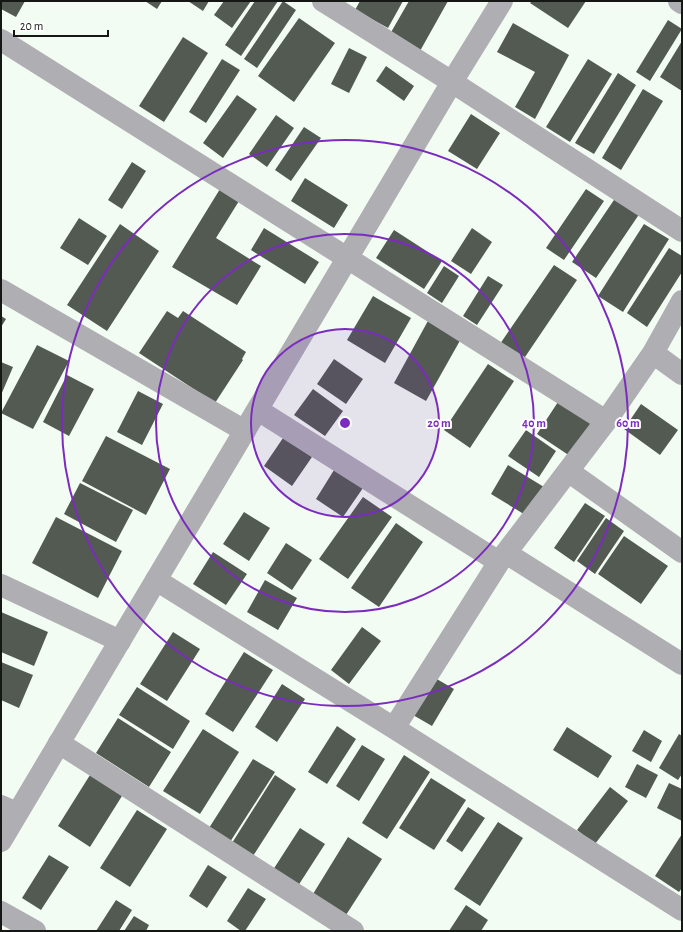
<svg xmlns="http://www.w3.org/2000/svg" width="683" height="932" font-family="'Alegreya Sans',sans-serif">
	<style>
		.building { fill: #535a52 }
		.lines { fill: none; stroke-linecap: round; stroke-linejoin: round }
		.minor { stroke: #aeaeb3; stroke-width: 22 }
		.tertiary { stroke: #aeaeb3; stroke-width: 22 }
		.ring { fill: none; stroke: #7b2cbf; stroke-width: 2 }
		.centre { fill: #7b2cbf; stroke: #fff; stroke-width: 2 }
		.ring-label { font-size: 12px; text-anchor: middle; font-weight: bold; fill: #7b2cbf; stroke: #fff; stroke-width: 4; stroke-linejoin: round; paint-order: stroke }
	</style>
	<rect width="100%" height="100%" fill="#f3fcf2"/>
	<path class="building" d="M1,1H25L16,17L1,9Z
		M145,1H162L157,9Z
		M188,1H209L203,11Z
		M224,1H251L232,28L214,15Z
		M255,1H278L241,56L225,45Z
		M283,1L296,10L257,68L244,59Z
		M360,1H403L388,28L355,10Z
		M409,1H448L420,51L390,34Z
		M532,1H586L568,28L530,3Z
		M299,18L335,43L294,102L258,76Z
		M668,20L682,29L650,81L636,72Z
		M513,23L569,55L535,119L515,107L535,72L497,52Z
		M183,37L208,53L164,122L139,106Z
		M682,41V91L660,77Z
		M349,48L367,57L349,93L331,84Z
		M222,59L240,70L206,123L189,112Z
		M588,59L612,74L570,142L546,127Z
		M386,66L414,86L404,101L376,81Z
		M618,73L636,85L594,154L575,143Z
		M643,89L663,101L621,170L602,158Z
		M237,95L257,109L223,158L203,143Z
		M471,114L500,133L477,169L448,151Z
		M276,115L294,128L267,167L249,154Z
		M304,127L321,138L291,181L275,170Z
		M132,162L146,171L122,209L108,200Z
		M305,178L348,205L334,228L291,201Z
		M220,189L239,201L216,238L261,266L237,305L172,267Z
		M586,189L604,201L564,260L546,248Z
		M616,197L640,213L596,278L572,262Z
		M79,218L107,236L88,265L60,248Z
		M120,224L159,251L107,331L67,305Z
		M644,224L669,239L623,312L598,296Z
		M264,228L319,262L305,284L251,250Z
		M472,228L492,242L471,274L451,261Z
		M394,230L442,261L424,289L376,258Z
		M669,248L682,256V272L647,327L627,313Z
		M554,265L577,280L523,360L500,344Z
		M444,266L459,276L442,303L427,293Z
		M488,276L503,285L477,325L463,316Z
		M373,296L411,318L385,363L347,340Z
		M167,311L178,318L183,311L246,352L242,359L243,360L215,403L139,353Z
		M1,316L6,319L1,327Z
		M429,319L462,337L426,401L394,383Z
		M37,345L69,361L33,429L1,413Z
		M334,359L363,379L346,404L317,384Z
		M1,362L13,367L1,395Z
		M488,364L514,381L470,448L444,430Z
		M67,375L94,389L69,436L43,422Z
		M313,389L343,411L325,436L294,415Z
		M138,391L163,404L142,445L117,432Z
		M558,402L591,423L570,456L537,434Z
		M641,404L678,430L660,455L624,429Z
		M526,430L556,451L539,477L508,456Z
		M106,436L170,469L146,515L82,481Z
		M283,438L312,457L292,486L264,466Z
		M508,465L544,487L527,516L491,494Z
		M334,470L363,488L343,517L316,499Z
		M80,483L133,510L116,542L64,514Z
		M363,497L392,517L348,579L319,559Z
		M585,503L605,516L574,562L554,548Z
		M244,512L270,528L249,561L223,544Z
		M56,517L122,551L98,598L32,563Z
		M606,518L624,531L595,574L577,561Z
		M396,523L423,542L379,607L351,588Z
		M624,536L668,566L641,604L598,574Z
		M286,543L312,560L292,590L267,573Z
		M213,552L247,574L226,605L193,584Z
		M265,580L297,598L278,630L247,612Z
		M1,612L48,632L34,666L1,652Z
		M362,627L381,641L349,684L331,670Z
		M173,632L200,649L167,701L140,684Z
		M244,652L273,670L233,732L205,714Z
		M1,662L33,675L19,708L1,700Z
		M435,678L454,689L432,726L413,715Z
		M282,684L305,699L277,742L255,727Z
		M137,687L190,721L173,749L119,715Z
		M118,718L171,752L149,787L96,753Z
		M337,726L356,739L327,784L308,772Z
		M567,727L612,756L598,778L553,750Z
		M203,729L239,752L200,814L163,791Z
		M644,730L662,741L651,762L632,751Z
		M679,734L682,736V774L678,780L659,768Z
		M362,745L385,759L359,801L336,786Z
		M404,755L430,772L387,839L362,823Z
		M253,759L275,772L230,842L209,828Z
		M637,764L658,775L646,798L625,787Z
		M90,775L122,796L90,847L58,826Z
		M275,775L296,789L253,856L232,843Z
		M431,778L466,800L434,850L399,828Z
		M669,783L682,789V821L657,808Z
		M610,787L628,801L595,844L577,830Z
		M468,807L485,818L462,852L446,841Z
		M137,810L167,829L130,887L100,868Z
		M498,822L523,838L480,906L454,889Z
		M300,828L325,844L296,889L271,873Z
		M682,834V888L679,892L655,876Z
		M348,837L382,859L346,915L313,894Z
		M49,855L69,867L41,910L22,898Z
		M208,865L227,877L207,908L189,896Z
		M248,888L266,899L245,931H241L227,921Z
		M116,900L132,910L119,931H96Z
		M466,905L488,920L481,931H449Z
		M134,916L149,925L146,931H124Z"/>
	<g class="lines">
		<path class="minor" d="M323,1L452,82L682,231
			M679,1L682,3
			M1,40L606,421L653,353
			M1,290L245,431
			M682,301L653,353L682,374
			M258,410L499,562L606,421
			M568,471L682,552
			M506,553L682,664
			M156,580L394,728L499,562
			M1,585L120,641
			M394,728L682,910
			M59,743L353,931
			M1,806L17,813
			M1,912L35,931"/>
		<path class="tertiary" d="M1,841L452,82L502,1"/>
	</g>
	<circle cx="345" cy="423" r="94" fill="#7b2cbf" fill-opacity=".12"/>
	<g class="ring">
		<circle cx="345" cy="423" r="94"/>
		<circle cx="345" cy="423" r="189"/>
		<circle cx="345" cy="423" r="283"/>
	</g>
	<circle cx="345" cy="423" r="6" class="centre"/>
	<g class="ring-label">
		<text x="439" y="427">20 m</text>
		<text x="534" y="427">40 m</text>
		<text x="628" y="427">60 m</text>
	</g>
	<rect width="683" height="932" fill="none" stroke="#141714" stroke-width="4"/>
	<path d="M14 30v6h94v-6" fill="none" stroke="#141714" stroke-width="2"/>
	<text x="20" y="30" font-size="12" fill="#141714" stroke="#ffffff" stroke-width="3" paint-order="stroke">20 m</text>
</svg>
